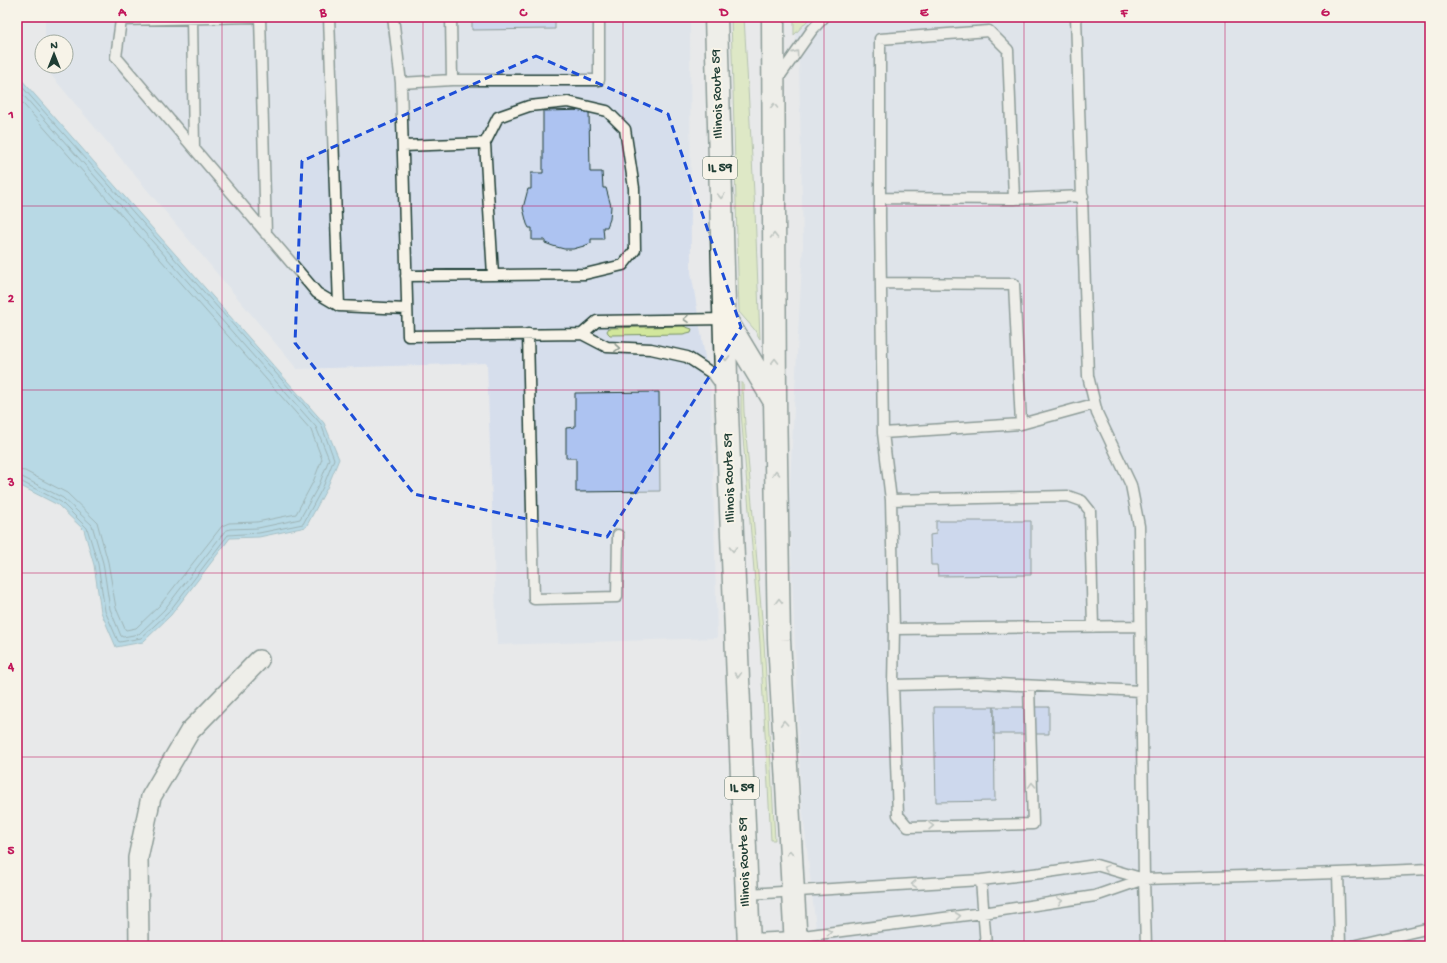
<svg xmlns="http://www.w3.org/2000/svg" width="1447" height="963" font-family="'Gochi Hand',sans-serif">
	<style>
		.built { fill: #d6deec }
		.green { fill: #d2e79c; stroke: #789268 }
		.water { fill: #7fc6e0; stroke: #598f9b }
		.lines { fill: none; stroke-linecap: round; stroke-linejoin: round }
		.shore { stroke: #457479; stroke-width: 1 }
		.building { fill: #adc3f1; stroke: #1f3d34 }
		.service-casing { stroke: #1f3d34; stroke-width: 13 }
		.minor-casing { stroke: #1f3d34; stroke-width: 22 }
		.primary-casing { stroke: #1f3d34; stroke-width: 25 }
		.service { stroke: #f7f3e8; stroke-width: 10 }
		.minor { stroke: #f7f3e8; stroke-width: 19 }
		.primary { stroke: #f7f3e8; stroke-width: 22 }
		.oneway { stroke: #8b988e }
		.marked { fill: none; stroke: #1d4ed8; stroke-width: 3; stroke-dasharray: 8 5; stroke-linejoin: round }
		.grid { fill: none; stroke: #c2185b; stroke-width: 1; stroke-opacity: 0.55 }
		.labels { text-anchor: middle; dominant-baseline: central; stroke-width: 4; stroke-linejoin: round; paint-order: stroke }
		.shield { fill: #f7f3e8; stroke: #60746a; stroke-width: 1 }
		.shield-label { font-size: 13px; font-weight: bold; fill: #1f3d34 }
		.street-label { font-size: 14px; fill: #1f3d34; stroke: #f7f3e8 }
		.neatline { fill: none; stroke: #c2185b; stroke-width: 1.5 }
		.grid-label { font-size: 13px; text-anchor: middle; font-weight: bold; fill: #c2185b }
	</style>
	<rect width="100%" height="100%" fill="#e8e9ea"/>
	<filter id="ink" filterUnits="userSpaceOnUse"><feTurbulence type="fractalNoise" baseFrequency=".025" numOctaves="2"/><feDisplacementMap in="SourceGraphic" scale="8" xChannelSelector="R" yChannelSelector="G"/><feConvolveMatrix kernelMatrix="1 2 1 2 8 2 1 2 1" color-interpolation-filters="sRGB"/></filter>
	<g filter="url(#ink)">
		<path class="built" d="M45,17H690L691,272L711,394L717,638L497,645L487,363L297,369L46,69V66H66V42H45Z
			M794,17H1430V946H818L801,797L789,499L803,245L799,64Z"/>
		<path class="green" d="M731,17H744L755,211L760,339L754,329L739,312Z
			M794,17H812L808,20L794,35Z
			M683,326L692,329L691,332L683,334L610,335L608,333L607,331L609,328Z
			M741,383H743L744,412L764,642L775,840H771L760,643L741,413Z"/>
		<path class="water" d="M17,17H19L18,33L20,78L324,423L339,459L327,488L306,527L259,537L230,538L171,615L143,642L116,647L101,612L94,565L84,530L58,505L17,484Z"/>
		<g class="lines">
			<path class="shore" d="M17,81L321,424L334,459L323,487L303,524L259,533L228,535L168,613L141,638L120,642L118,641L105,611L98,564L87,528L61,502L20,481H17
				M17,88L316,427L329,459L319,485L300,519L258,528L230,529L225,531L164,610L139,634L123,637L121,636L110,609L103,563L92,525L63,498L22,477L17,476
				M17,97L311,430L322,459L313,482L296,514L257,522L229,523L222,526L160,605L136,628L126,630L125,629L116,608L108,562L97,522L67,493L25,471L17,470"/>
		</g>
		<path class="building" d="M472,17H555V29L472,30Z
			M589,110L590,172H602L603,188H606L611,206L610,219L607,227H603L604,239H591V243L584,246L573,249H564L553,246L545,243V240H532V228H529L527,224L523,208L528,189H531V173H543V111Z
			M659,392L660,491L576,492V458H566V428L575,427V393Z
			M936,521H1031V575L938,576L937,565H931L930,535L936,534Z
			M934,707H994L995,801L936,802Z
			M994,707H1049V734H993Z"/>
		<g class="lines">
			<g class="service-casing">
				<path id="service" d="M254,17L121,20L116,57L317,293L339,306
					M260,17L266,234
					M329,17L339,306L407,309
					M393,17L401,83L408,336L582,334L607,347L651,349L687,357L713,374L722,386
					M451,17L452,80
					M1076,17L1088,376L1097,413L1131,485L1139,526L1144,879L1146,946
					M192,18L194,148
					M777,80L812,30L824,17
					M401,83L452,80H599V17
					M485,143L493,275
					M403,146L485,143L498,117L529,106L568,102L607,111L625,129L634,188L635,250L623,265L585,274L406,276
					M880,198L1014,199
					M881,283L1014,284L1021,424
					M528,334L534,599L617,597L618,535
					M582,334L597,321L725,319
					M883,433L880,218V39L989,31L1008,50L1014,199L1083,196
					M891,500L883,433L1021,424L1094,404
					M894,629L1140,626
					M893,685L980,683L1141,691
					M1029,686L1033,824L908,827L898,815L893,685L894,629L891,500L1068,496L1082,501L1090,511L1093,627
					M1338,873L1340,946
					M981,880L986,946
					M747,894L981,880L1041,873L1096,865L1144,879
					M749,939L795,937L983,913L1095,896L1144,879L1338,873L1430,869
					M1352,946L1430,928"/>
			</g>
			<g class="minor-casing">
				<path id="minor" d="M139,946L138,858L151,797L190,731L259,660"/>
			</g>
			<g class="primary-casing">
				<path id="primary" d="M716,17L727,413L749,946
					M773,17L775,400L779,640L796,946
					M726,320L774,400"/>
			</g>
			<use href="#service" class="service"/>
			<use href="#minor" class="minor"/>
			<use href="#primary" class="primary"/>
		</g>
		<defs><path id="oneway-chevron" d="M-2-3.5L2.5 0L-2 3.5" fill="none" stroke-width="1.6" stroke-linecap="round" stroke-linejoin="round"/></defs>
		<g class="oneway">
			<use href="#oneway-chevron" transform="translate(796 53) rotate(-55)"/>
			<use href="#oneway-chevron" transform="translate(774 106) rotate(-90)"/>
			<use href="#oneway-chevron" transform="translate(721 196) rotate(88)"/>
			<use href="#oneway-chevron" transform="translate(774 236) rotate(-90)"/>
			<use href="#oneway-chevron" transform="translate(686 319) rotate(179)"/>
			<use href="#oneway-chevron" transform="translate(617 348) rotate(3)"/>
			<use href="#oneway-chevron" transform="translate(726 358) rotate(89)"/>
			<use href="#oneway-chevron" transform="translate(775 361) rotate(-90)"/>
			<use href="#oneway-chevron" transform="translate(776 473) rotate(-91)"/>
			<use href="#oneway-chevron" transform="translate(733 549) rotate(88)"/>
			<use href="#oneway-chevron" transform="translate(779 601) rotate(-91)"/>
			<use href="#oneway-chevron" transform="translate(738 675) rotate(88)"/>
			<use href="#oneway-chevron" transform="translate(784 723) rotate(-93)"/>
			<use href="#oneway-chevron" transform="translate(1032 785) rotate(-92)"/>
			<use href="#oneway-chevron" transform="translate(931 826) rotate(-1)"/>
			<use href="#oneway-chevron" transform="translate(790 853) rotate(-93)"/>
			<use href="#oneway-chevron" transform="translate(1106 868) rotate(-164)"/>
			<use href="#oneway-chevron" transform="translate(914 884) rotate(176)"/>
			<use href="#oneway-chevron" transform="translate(1060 901) rotate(-9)"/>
			<use href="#oneway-chevron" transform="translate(958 916) rotate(-7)"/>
			<use href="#oneway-chevron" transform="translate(829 932) rotate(-7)"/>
		</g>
	</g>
	<path d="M0 0H1447V963H0ZM536,56L668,114L741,327L607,537L414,494L295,343L302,161Z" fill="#e8e9ea" fill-opacity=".55" fill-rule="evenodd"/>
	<path class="marked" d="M536,56L668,114L741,327L607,537L414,494L295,343L302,161Z"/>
	<path class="grid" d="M222,17V946M423,17V946M623,17V946M824,17V946M1024,17V946M1225,17V946M17,206H1430M17,390H1430M17,573H1430M17,757H1430"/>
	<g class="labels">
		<g class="shield">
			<rect x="703" y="157" width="34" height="22" rx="3"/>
			<rect x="725" y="777" width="34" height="22" rx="3"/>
		</g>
		<g class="shield-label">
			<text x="720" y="168">IL 59</text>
			<text x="742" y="788">IL 59</text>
		</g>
		<g class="street-label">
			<text transform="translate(718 94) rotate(-92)">Illinois Route 59</text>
			<text transform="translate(730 478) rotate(-92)">Illinois Route 59</text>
			<text transform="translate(745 862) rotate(-92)">Illinois Route 59</text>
		</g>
	</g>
	<rect width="1447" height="963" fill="none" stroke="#f7f3e8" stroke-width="44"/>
	<g transform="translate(54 54)"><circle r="19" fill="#f7f3e8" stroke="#a1aaa0"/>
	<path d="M0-3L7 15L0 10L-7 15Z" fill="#1f3d34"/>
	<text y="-6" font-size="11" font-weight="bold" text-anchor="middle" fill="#1f3d34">N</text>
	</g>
	<rect x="22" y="22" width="1403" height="919" class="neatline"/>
	<g class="grid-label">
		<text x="122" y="16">A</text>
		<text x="323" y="16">B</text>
		<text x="523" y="16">C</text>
		<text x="724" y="16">D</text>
		<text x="924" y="16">E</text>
		<text x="1124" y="16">F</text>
		<text x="1325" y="16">G</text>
		<text x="11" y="118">1</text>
		<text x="11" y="302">2</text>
		<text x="11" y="486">3</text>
		<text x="11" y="670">4</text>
		<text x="11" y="854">5</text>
	</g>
</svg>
